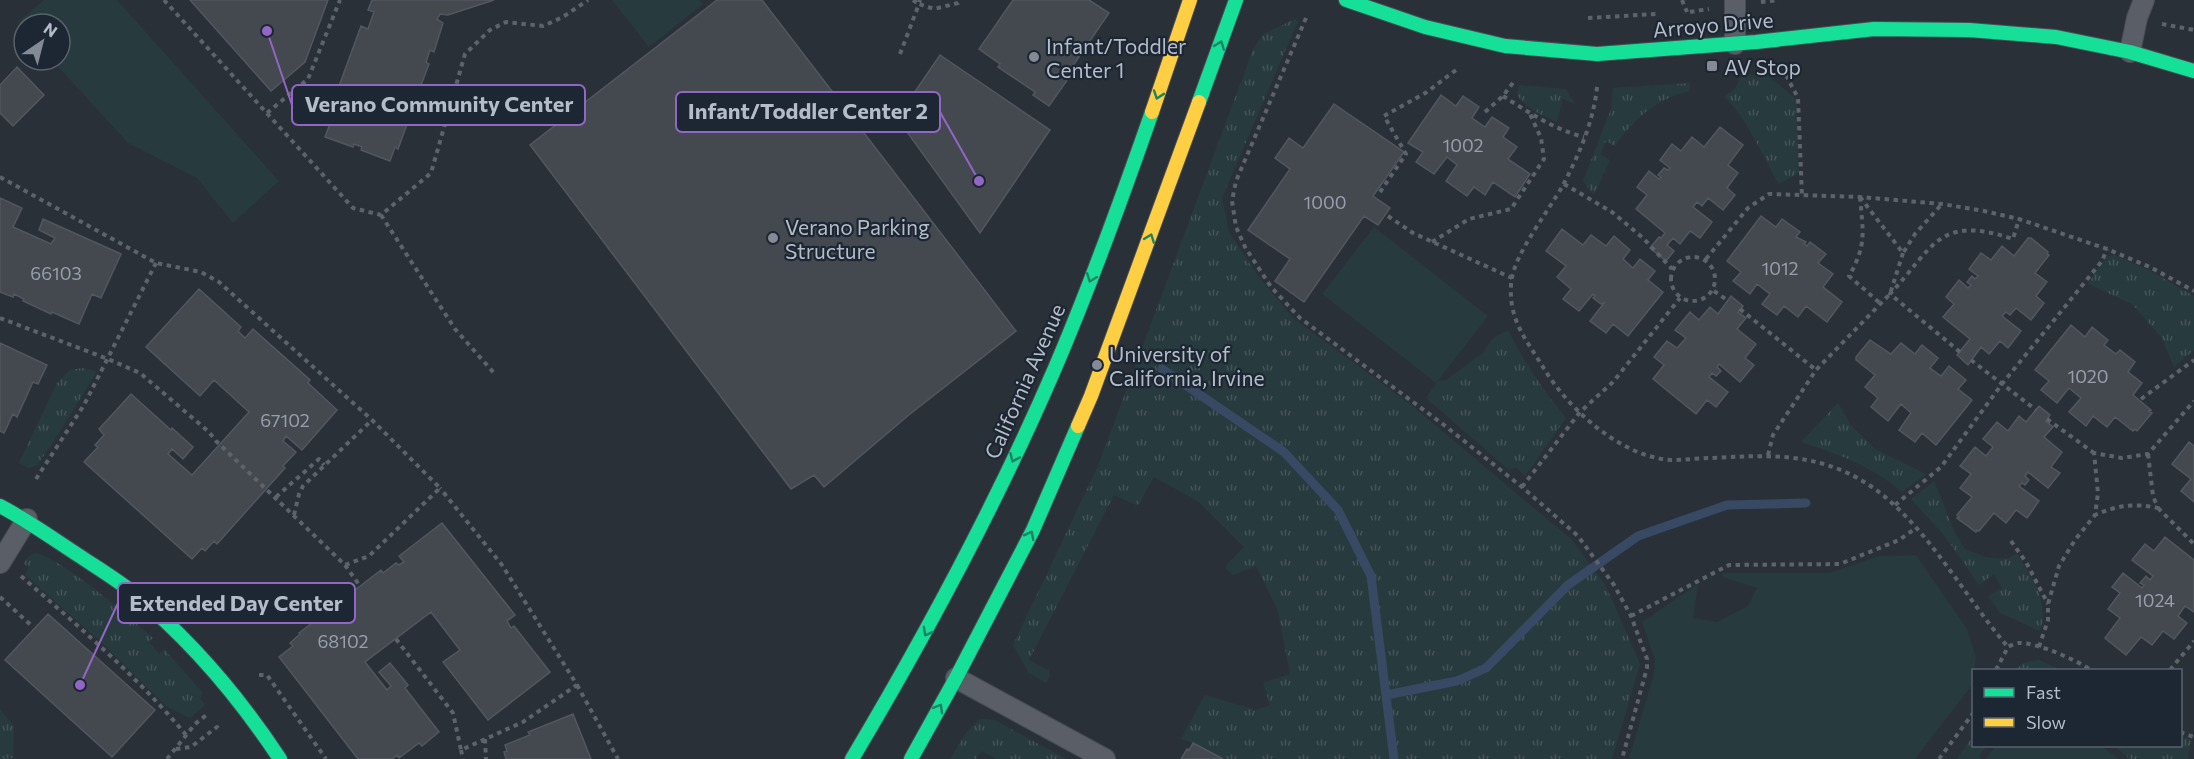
<svg xmlns="http://www.w3.org/2000/svg" width="2194" height="759" font-family="Commissioner,sans-serif">
	<style>
		.grass { fill: url(#grass-tufts) }
		.green { fill: #273a3e }
		.lines { fill: none; stroke-linecap: round; stroke-linejoin: round }
		.stream { stroke: #384963; stroke-width: 9 }
		.building { fill: #444950; stroke: #52575f; stroke-width: 1.5 }
		.lane-casing { stroke: #484c53; stroke-width: 22 }
		.fast-casing { stroke: #484c53; stroke-width: 16 }
		.slow-casing { stroke: #484c53; stroke-width: 16 }
		.path { stroke: #5d636a; stroke-width: 4; stroke-dasharray: 4.5 4.5; stroke-linecap: butt }
		.lane { stroke: #5a5e66; stroke-width: 20 }
		.fast { stroke: #16e098; stroke-width: 14 }
		.slow { stroke: #ffcf43; stroke-width: 14 }
		.oneway { stroke: #1a8366 }
		.poi-dot { fill: #848b96; stroke: #1d2633; stroke-width: 2 }
		.labels { text-anchor: middle; dominant-baseline: central; stroke-width: 4.5; stroke-linejoin: round; paint-order: stroke }
		.number-label { font-size: 18px; fill: #989fab }
		.street-label { font-size: 21px; fill: #b4bcc9; stroke: #1d2633 }
		.poi-label { font-size: 21px; fill: #b4bcc9; stroke: #1d2633; text-anchor: start }
		.leader { fill: none; stroke: #9266c3; stroke-width: 2 }
		.callout-dot { fill: #9266c3; stroke: #1d2633; stroke-width: 2 }
		.callout { fill: #1d2633; stroke: #9266c3; stroke-width: 2 }
		.callout-label { font-size: 22px; text-anchor: middle; font-weight: bold; fill: #b4bcc9 }
	</style>
	<defs>
		<pattern id="grass-tufts" width="24" height="20" patternUnits="userSpaceOnUse" patternTransform="scale(1.5)"><rect width="24" height="20" fill="#273a3e"/><path d="M3 7l-1-3M5 7V3M7 7l1-3M15 17l-1-3M17 17v-4M19 17l1-3" fill="none" stroke="#445559"/></pattern>
	</defs>
	<rect width="100%" height="100%" fill="#2a3038"/>
	<path class="grass" d="M1295,19L1298,21L1222,198L1229,232L1258,276L1294,319L1410,404L1572,540L1606,586L1640,664L1612,759H1223L1193,743L1181,739L1205,695L1256,710L1270,705L1263,683L1290,674L1278,611L1256,566L1233,575L1226,569L1227,564L1244,547L1199,502L1154,477L1139,504L1136,505L1114,495L1029,660L1049,671L1050,675L1046,683L1029,673L1013,645L1098,466L1254,47L1264,34Z
		M1766,74L1796,99L1799,173L1779,184C1761,154 1749,121 1724,96L1735,89L1741,76Z
		M1690,83V91C1657,98 1633,120 1615,146L1606,141L1600,154L1610,160L1594,195L1583,181L1611,109L1613,88Z
		M1519,85L1566,89L1575,104L1563,99L1557,122C1542,115 1527,109 1517,95Z
		M2114,255L2149,270L2194,296V350L2174,367L2162,338L2132,304L2088,284L2106,257Z
		M1508,330C1524,362 1543,390 1566,418L1525,476L1516,467L1509,470L1426,398L1438,381L1446,380L1483,353L1492,339Z
		M82,368L96,371L95,375L50,447L37,465L29,468L19,463L57,383L70,370Z
		M1838,403L1851,425L1875,449L1926,474L1902,492C1872,466 1838,454 1801,442Z
		M1934,481L1955,533L1965,549L1985,557L2006,559L2017,554C2032,577 2050,602 2040,631L2000,613L1988,596L2002,588L1994,574L1979,585L1944,535L1911,499Z
		M35,553C58,555 133,620 153,638L149,642L159,654L165,650L203,693L200,698L205,705L190,718L166,706L99,640L25,575L29,567L23,564L29,556Z
		M2039,660L2060,670H2015L2023,663Z
		M0,709L14,727L13,758L0,759Z
		M980,719L995,720L1066,759H997L981,751L976,759H950L966,733Z
		M2181,735L2191,740L2188,759H2130L2114,746H2180Z
		M1973,736L1974,746H1987L1979,756L1982,759H1957Z"/>
	<path class="green" d="M44,0H117L279,181L233,223L197,178L128,143L52,60H60V24H24V29L18,22Z
		M612,0H699L703,4L649,47Z
		M1374,227L1488,316L1436,383L1322,294Z
		M1916,555L1967,629L1976,657L1972,685L1915,759H1629L1654,673L1655,660L1642,622L1698,584L1693,618L1717,622L1748,606L1757,588L1723,577L1722,573H1829L1880,556Z
		M1996,746H2101L2119,759H1985Z"/>
	<g class="lines">
		<path class="stream" d="M1162,369L1284,452L1338,510L1371,576L1394,759
			M1386,695L1457,681L1486,668L1568,585L1638,536L1727,505L1806,503"/>
	</g>
	<path class="building" d="M190,0H328L305,62L271,91Z
		M372,0H494L448,15L440,14L437,19L443,23L434,52L430,50L426,62L429,64L418,93L414,91L410,103L414,105L398,149L395,147L390,161L361,150L362,147L354,144L353,147L325,137L331,121L327,119L361,26L368,29L374,12L368,10Z
		M717,0H762L1016,331L910,414L824,487L814,475L791,489L530,145Z
		M1013,0H1089L1109,13L1072,67L1075,69L1049,106L1033,95L1035,92L998,67L1000,64L979,49Z
		M940,55L1050,130L980,233L897,118Z
		M17,67L44,95L13,126L0,113V85Z
		M1441,95L1456,106L1463,96L1479,107L1472,118L1485,127L1492,117L1509,128L1503,137L1517,147L1508,159L1530,174L1515,197L1493,182L1485,195L1474,187L1467,196L1446,181L1457,165L1447,157L1434,174L1416,162L1423,152L1408,143Z
		M1334,104L1404,152L1373,196L1390,208L1378,225L1364,216L1304,302L1275,281L1290,259L1248,230L1290,169L1275,158L1289,138L1303,148Z
		M1720,127L1743,145L1728,165L1738,173L1727,188L1735,195L1723,210L1708,198L1702,206L1697,202L1693,207L1712,222L1700,238L1690,231L1680,244L1673,238L1667,245L1674,251L1666,261L1650,248L1659,237L1661,238L1665,233L1636,209L1647,195L1637,187L1649,171L1659,179L1661,177L1658,175L1664,168L1668,170L1670,168L1660,160L1672,144L1681,151L1692,137L1704,147Z
		M0,198L22,208L13,227L51,244L55,238L39,230L43,219L121,254L101,298L92,294L79,324L52,312L51,314L23,301L24,299L14,294L13,297L0,292Z
		M1761,216L1776,227L1782,219L1800,232L1796,237L1806,242L1804,244L1807,246L1810,242L1826,254L1818,263L1833,274L1823,287L1842,302L1827,322L1806,306L1798,317L1784,306L1777,315L1762,304L1770,294L1757,284L1750,294L1733,281L1741,272L1727,261Z
		M1562,229L1583,245L1591,235L1606,246L1614,236L1630,250L1623,259L1633,268L1640,259L1655,271L1648,280L1663,292L1628,336L1613,324L1606,333L1590,321L1604,303L1601,304L1593,298L1595,296L1593,294L1579,311L1563,299L1571,289L1557,277L1566,266L1546,251Z
		M2028,238H2031L2048,252L2047,253L2049,255L2035,273L2047,282L2036,296L2044,303L2031,320L2016,308L2010,315L2006,312L2002,316L2021,331L2008,348L2000,341L1989,354L1981,347L1968,365L1957,355L1970,339L1943,317L1954,304L1946,297L1959,280L1968,288L1971,285L1967,282L1972,276L1975,279L1978,276L1969,269L1981,253L1991,260L2002,246L2014,256Z
		M199,289L241,327L238,331L245,338L253,329L310,380L308,383L337,410L302,450L286,436L283,441L296,452L283,466L285,468L217,544L214,541L205,551L202,548L192,559L84,462L98,447L95,445L104,435L99,429L131,394L171,430L172,428L193,447L183,459L172,449L168,454L192,475L249,412L214,380L200,396L146,347Z
		M1731,296L1743,306L1738,312L1746,318L1737,329L1756,344L1745,358L1754,365L1740,382L1719,364L1717,367L1721,371L1716,376L1712,373L1709,377L1728,392L1716,407L1707,400L1696,414L1653,379L1664,365L1654,357L1667,341L1677,348L1686,338L1675,330L1690,312L1699,320L1710,307L1718,314Z
		M2071,325L2085,337L2092,327L2108,340L2104,345L2116,354L2120,350L2135,362L2128,372L2142,383L2133,395L2151,410L2149,411L2152,413L2137,431L2135,429L2133,431L2115,417L2107,427L2093,416L2086,426L2069,412L2081,398L2069,388L2057,403L2041,390L2049,381L2035,370Z
		M1870,340L1891,354L1901,343L1915,354L1922,345L1938,358L1930,368L1941,376L1949,366L1966,380L1958,389L1972,400L1936,445L1922,433L1915,442L1899,430L1911,413L1901,404L1888,421L1871,407L1878,398L1865,387L1875,375L1856,360V357Z
		M0,343L47,365L38,384L33,382L17,417L13,414L4,433L0,431Z
		M2039,406L2050,415L2046,421L2053,427L2044,437L2062,452L2051,467L2060,473L2048,488L2028,472L2025,476L2029,480L2025,485L2022,483L2019,486L2039,501L2027,518L2016,510L2006,523L1994,513L1979,531L1977,530L1976,532L1957,518L1959,517L1957,515L1972,497L1960,488L1971,474L1960,466L1975,447L1986,456L1993,447L1983,439L1997,422L2008,431L2019,416L2026,422Z
		M2189,442L2194,446V502L2181,491L2191,479L2172,464Z
		M442,523L515,615L507,621L511,628L514,626L550,672L488,720L443,662L460,650L431,612L365,662L387,690L391,686L379,672L390,663L408,685L405,688L439,732L422,746L419,743L399,758L397,755L392,759H358L279,657L293,646L290,643L300,634L299,633L381,570L383,573L396,563L399,565L404,562L399,556Z
		M2165,537L2194,560V612L2185,606L2178,616L2187,623L2174,639L2163,631L2152,645L2141,637L2126,655L2105,638L2120,618L2108,609L2120,593L2112,587L2123,573L2142,588L2144,585L2140,583L2146,576L2150,580L2153,576L2132,560L2145,544L2154,551Z
		M48,614L155,710L112,757L5,660Z
		M573,714L591,759H506L504,752L507,751L505,745L530,735L528,732Z
		M1193,743L1223,759H1181L1187,749L1189,750Z"/>
	<g class="lines">
		<g class="lane-casing">
			<path id="lane" d="M1735,0V44
				M2130,52L2137,18L2144,0
				M0,563L27,519
				M956,678L1105,759"/>
		</g>
		<g class="fast-casing">
			<path id="fast" d="M1346,0L1425,27L1505,46L1597,54L1756,42L1874,29L1969,30L2056,37L2130,52L2194,71
				M1199,102L1236,0
				M0,506C27,520 52,538 78,555C96,567 114,578 131,591C189,638 239,697 280,759
				M852,759C927,633 997,503 1055,368C1091,284 1122,198 1152,112
				M911,759L956,678L1033,530L1078,426"/>
		</g>
		<g class="slow-casing">
			<path id="slow" d="M1152,112L1190,0
				M1078,426L1091,396L1199,102"/>
		</g>
		<path class="path" d="M164,0L353,208L381,215L431,173L465,54L490,30L506,22L543,26L563,17L588,0
			M913,0L919,4L920,0
			M1682,0L1687,12
			M1761,2L1779,0
			M1690,12L1709,9
			M1306,18L1236,181L1232,201L1236,227L1245,247L1271,287L1300,318L1444,425L1522,487L1578,536L1614,585L1631,616L1647,659V668L1622,759
			M1588,18L1656,14
			M2162,24L2194,30
			M900,54L919,4L934,9L958,3L961,0
			M1786,75L1798,98L1802,196
			M1597,87C1594,120 1579,155 1563,185C1549,211 1512,256 1511,285C1509,320 1525,338 1543,367C1568,409 1621,457 1671,460C1685,460 1699,458 1712,458C1768,455 1816,452 1866,483C1924,520 1963,595 2008,647
			M1503,96C1528,112 1555,130 1584,137
			M1485,112L1503,96L1515,80
			M267,113L308,79L340,0
			M0,177L156,263L201,272L219,282L372,420L440,488L369,556L345,565L216,441L209,432L140,373L108,359L0,318
			M1564,184L1612,212L1643,238L1672,269
			M1380,192L1406,154L1384,116L1427,92L1456,70
			M1860,197L1903,253L1915,234L1941,205
			M1860,197C1863,232 1867,245 1849,276L1881,304
			M381,215L455,329L494,373
			M1388,216L1413,233L1512,278
			M1432,242L1469,219L1511,209L1544,159L1541,138L1530,114
			M1671 279a22 22 0 1 1 44 0a22 22 0 1 1-44 0Z
			M1706,259L1748,208L1769,194L1860,197L1942,204L1984,211L2019,219L2107,249L2150,267L2194,291
			M1714,291L1727,300
			M1740,309L1816,370
			M1960,352L1890,294C1934,247 1938,214 2013,239L2019,219
			M1971,360L2036,410
			M2141,399L2194,360
			M2047,419L2094,453
			M2148,454L2153,496L2158,508C2133,503 2119,505 2095,515L2098,493L2094,453L2122,458L2148,454L2194,401
			M1768,455L1773,435L1816,370L1890,294L1903,253
			M36,479L84,405L156,263
			M1522,487L1580,412L1613,382L1680,298
			M276,497L319,459L324,465
			M1895,505L1941,467L2002,384L2102,261L2107,249
			M2158,508L2194,544
			M294,515L299,494L303,486L372,420
			M2011,541L2026,562L2048,604
			M345,565L360,586
			M21,576C79,627 137,676 186,735
			M0,597L32,626
			M1631,616L1729,565L1840,564L1899,540L1916,528
			M396,639L453,713L461,750L523,722L577,685L502,565L440,488
			M2039,647L2048,620V604L2059,566L2075,540L2095,515
			M1996,670L2008,647C2009,646 2017,643 2018,643C2037,642 2076,660 2091,670
			M2170,670L2194,641
			M259,675H267L326,759
			M577,685L618,759
			M2180,732L2194,737
			M485,739L486,759
			M176,749L191,747L217,727L219,729
			M461,750L463,759
			M167,759L195,724L209,713
			M1939,759L1974,712"/>
		<use href="#lane" class="lane"/>
		<use href="#fast" class="fast"/>
		<use href="#slow" class="slow"/>
	</g>
	<defs><path id="oneway-chevron" d="M-2-3.5L2.5 0L-2 3.5" fill="none" stroke-width="1.6" stroke-linecap="round" stroke-linejoin="round" transform="scale(1.5)"/></defs>
	<g class="oneway">
		<use href="#oneway-chevron" transform="translate(1220 45) rotate(-70)"/>
		<use href="#oneway-chevron" transform="translate(1158 95) rotate(109)"/>
		<use href="#oneway-chevron" transform="translate(1150 238) rotate(-69)"/>
		<use href="#oneway-chevron" transform="translate(1091 278) rotate(111)"/>
		<use href="#oneway-chevron" transform="translate(1014 458) rotate(114)"/>
		<use href="#oneway-chevron" transform="translate(1030 535) rotate(-63)"/>
		<use href="#oneway-chevron" transform="translate(927 632) rotate(119)"/>
		<use href="#oneway-chevron" transform="translate(939 708) rotate(-60)"/>
	</g>
	<g class="poi-dot">
		<circle cx="1034" cy="57" r="6"/>
		<rect x="1706" y="60" width="12" height="12" rx="3"/>
		<circle cx="773" cy="238" r="6"/>
		<circle cx="1097" cy="365" r="6"/>
	</g>
	<g class="labels">
		<g class="number-label">
			<text x="1463" y="145">1002</text>
			<text x="1325" y="202">1000</text>
			<text x="1780" y="268">1012</text>
			<text x="56" y="273">66103</text>
			<text x="2088" y="376">1020</text>
			<text x="285" y="420">67102</text>
			<text x="2155" y="600">1024</text>
			<text x="343" y="641">68102</text>
		</g>
		<g class="street-label">
			<text transform="translate(1713 24) rotate(-5)">Arroyo Drive</text>
			<text transform="translate(1024 381) rotate(-66)">California Avenue</text>
		</g>
		<g class="poi-label">
			<text x="1046" y="45">Infant/Toddler<tspan x="1046" dy="24">Center 1</tspan></text>
			<text x="1724" y="66">AV Stop</text>
			<text x="785" y="226">Verano Parking<tspan x="785" dy="24">Structure</tspan></text>
			<text x="1109" y="353">University of<tspan x="1109" dy="24">California, Irvine</tspan></text>
		</g>
	</g>
	<path class="leader" d="M267 31L292 105M979 181L940 112M80 685L118 603"/>
	<g class="callout-dot">
		<circle cx="267" cy="31" r="6"/>
		<circle cx="979" cy="181" r="6"/>
		<circle cx="80" cy="685" r="6"/>
	</g>
	<g class="callout">
		<rect x="292" y="85" width="293" height="40" rx="6"/>
		<rect x="676" y="92" width="264" height="40" rx="6"/>
		<rect x="118" y="583" width="237" height="40" rx="6"/>
	</g>
	<g class="callout-label">
		<text x="439" y="112">Verano Community Center</text>
		<text x="808" y="119">Infant/Toddler Center 2</text>
		<text x="236" y="611">Extended Day Center</text>
	</g>
	<rect x="1972" y="669" width="210" height="78" fill="#1d2633" stroke="#59626f" stroke-width="1.5"/>
	<rect x="1984" y="688" width="30" height="9" fill="#16e098" stroke="#59626f" stroke-width="1.5"/>
	<text x="2026" y="699" font-size="18" fill="#b4bcc9">Fast</text>
	<rect x="1984" y="718" width="30" height="9" fill="#ffcf43" stroke="#59626f" stroke-width="1.5"/>
	<text x="2026" y="729" font-size="18" fill="#b4bcc9">Slow</text>
	<g transform="translate(42 42) rotate(35)"><circle r="28" fill="#1d2633" stroke="#59626f" stroke-width="1.5"/>
	<path d="M0-4.5L10 22L0 15L-10 22Z" fill="#848b96"/>
	<text y="-9" font-size="16" font-weight="bold" text-anchor="middle" fill="#b4bcc9">N</text>
	</g>
</svg>
